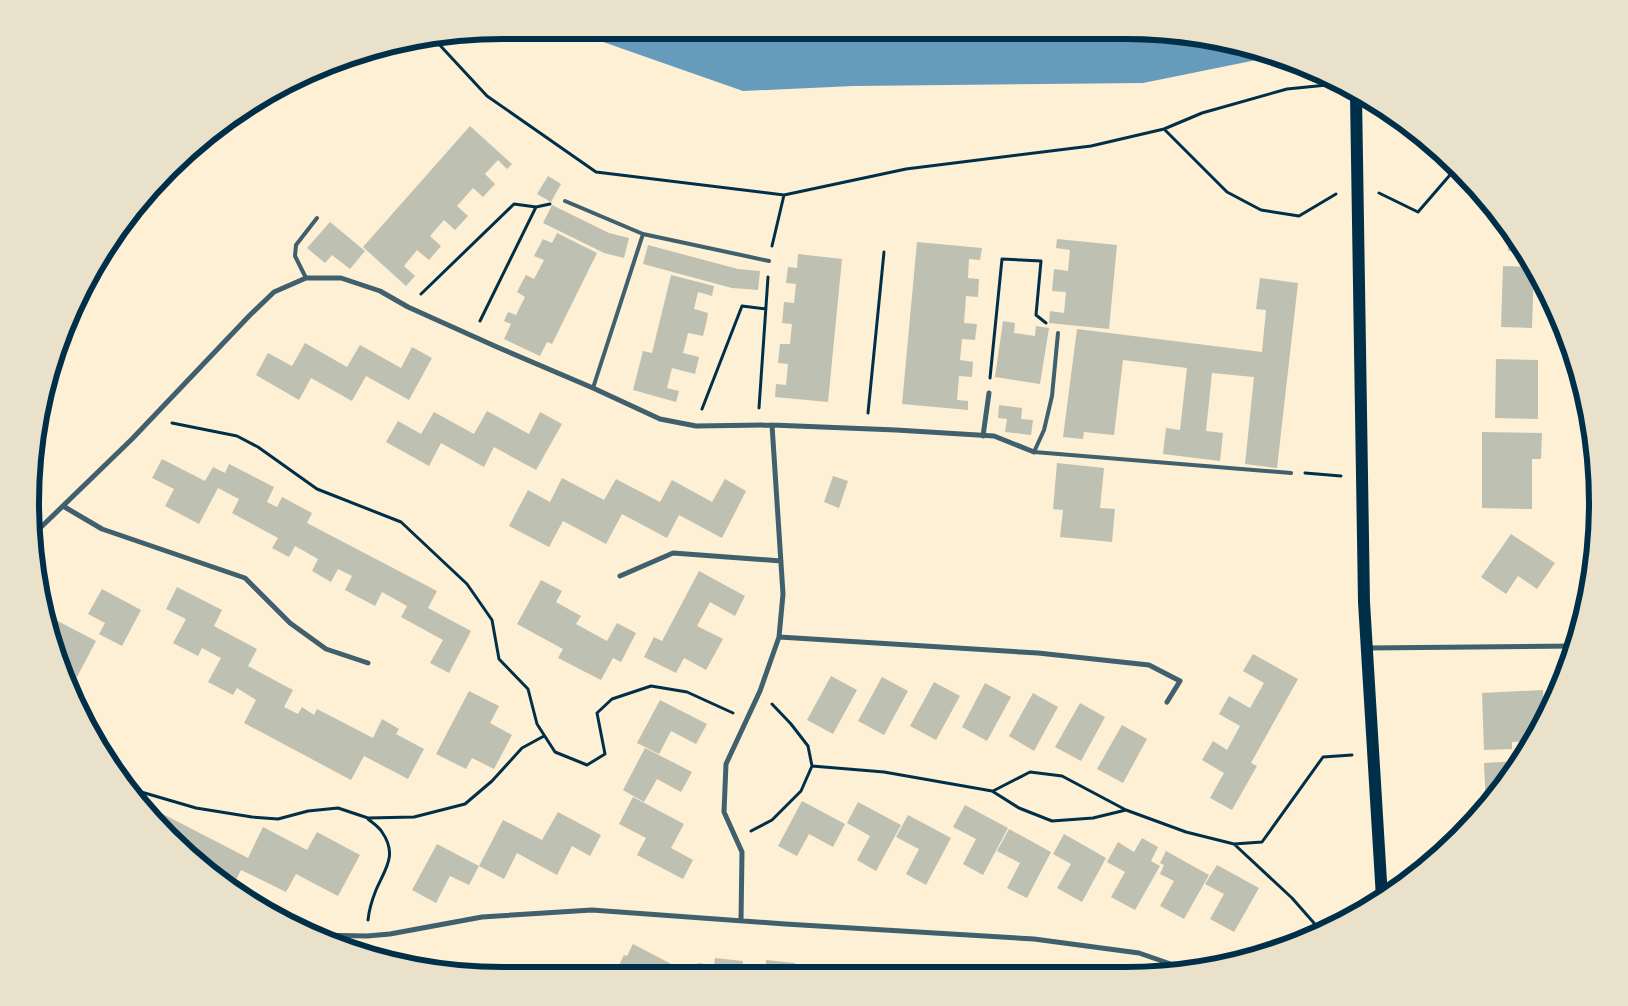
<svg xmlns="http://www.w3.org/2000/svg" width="1628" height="1006" font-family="'Varela Round',sans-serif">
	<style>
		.water { fill: #669bbc }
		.building { fill: #bec0b2 }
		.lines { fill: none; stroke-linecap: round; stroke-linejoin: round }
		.path { stroke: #003049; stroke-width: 3 }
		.service { stroke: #3f606c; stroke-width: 4 }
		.minor { stroke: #3f606c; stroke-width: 5 }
		.primary { stroke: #003049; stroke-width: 12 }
		.rim { fill: none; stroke: #003049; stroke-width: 6 }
	</style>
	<rect width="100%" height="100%" fill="#fdf0d5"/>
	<path class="water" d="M569,30L1186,34L1271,57L1143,83L853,86L743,91Z"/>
	<path class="building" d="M470,126L512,164L507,169L498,160L485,174L495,184L483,197L473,188L457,206L468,216L455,230L444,220L430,236L441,246L429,260L417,250L404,266L415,276L406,286L363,247Z
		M548,176L561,184L551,202L537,194Z
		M552,205L609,233L629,238L624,258L604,253L543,223Z
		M330,222L365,251L350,269L332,255L325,263L307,248Z
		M1509,230L1519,245L1524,252L1508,251Z
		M557,233L597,253L552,344L547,342L540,356L504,339L511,324L504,321L508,312L516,315L525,297L517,292L521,284L526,275L534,279L544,260L534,256L543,239L552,243Z
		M1057,239L1117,245L1109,329L1049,323L1050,311L1064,313L1066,292L1052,291L1054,269L1068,271L1069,260L1070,250L1056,248Z
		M917,242L982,248L980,260L969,259L968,278L979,279L978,297L966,296L964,323L977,324L975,340L962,339L960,360L973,362L972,377L959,376L957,400L968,401V410L902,404Z
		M648,245L738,269L760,271L758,290L732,288L643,264Z
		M798,254L842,259L828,402L775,397L776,384L786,385L788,364L778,363L780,344H790L792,324L782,323L783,313L784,302L794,303L796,284L786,283L788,267L797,268Z
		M1503,266L1534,267L1532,328L1501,327Z
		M671,275L714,286L712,296L698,292L694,309L708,313L706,324L703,336L688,333L683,353L699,357L695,374L672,368L667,388L679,391L676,402L633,390L643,351L652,353Z
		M1260,278L1298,283L1277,468L1245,464L1254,377L1212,373L1206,431L1223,433L1220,461L1163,454L1166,428L1180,430L1187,368L1123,360L1114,435L1084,432L1083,439L1063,437L1077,329L1262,352L1266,310L1256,309Z
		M1003,321L1015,323L1014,333L1035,336L1036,326L1049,328L1040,384L995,377Z
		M305,343L347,367L360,345L401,368L412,347L432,358L409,400L366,376L352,401L311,378L299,400L256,375L268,353L292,366Z
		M1496,359L1538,360V419L1495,418Z
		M999,405L1022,408L1021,419L1033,420L1031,435L1005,432L1007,419L998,418Z
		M487,411L529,434L540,412L562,424L536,470L494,447L484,467L441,443L429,466L386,442L398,421L421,434L434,412L474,434Z
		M1482,432L1542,433L1541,459H1532V509L1482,508Z
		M162,459L205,481L213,467L225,473L229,464L274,487L267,502L277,507L282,497L312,513L307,523L437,591L428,608L471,631L449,673L430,663L443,640L401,617L407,606L382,592L375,606L345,590L352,576L338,569L331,582L312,571L318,559L295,546L289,557L272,548L278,538L232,513L239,499L218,488L199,524L165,506L174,489L152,478Z
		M1057,463L1104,468L1100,508L1115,509L1112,542L1060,537L1063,510L1053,509Z
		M833,476L848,481L839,508L824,502Z
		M562,478L604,500L616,479L660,502L672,480L712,502L725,479L746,491L722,538L679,515L667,538L622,514L606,544L563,521L549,547L509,526L528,490L550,502Z
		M1511,534L1555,563L1537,589L1518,576L1506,594L1481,577Z
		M1591,567L1587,592L1579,586Z
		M699,571L745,596L735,616L710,602L697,626L723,639L706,670L684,658L676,673L644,657L654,637L662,641Z
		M541,580L562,591L556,602L581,616L576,624L607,641L617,623L636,633L621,662L613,658L601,680L558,658L563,649L517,624Z
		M177,587L222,610L214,626L257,649L248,666L293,690L284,707L298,714L302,707L314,715L317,709L373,738L382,719L399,729L396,734L424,749L408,779L364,756L351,780L244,723L256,700L237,688L233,695L208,682L221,658L202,648L198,656L173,643L186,619L166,609Z
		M102,589L141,610L122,646L99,634L105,623L88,614Z
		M50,617L96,641L71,688L56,658L61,648L53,644L49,619Z
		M1253,654L1298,679L1251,763L1257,766L1232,810L1210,798L1224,773L1202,760L1213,741L1227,750L1240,726L1219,714L1229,696L1250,708L1264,683L1243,671Z
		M831,676L857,690L833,734L807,720Z
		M882,677L908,691L884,735L858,721Z
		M934,682L960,696L936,740L910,726Z
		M985,683L1011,697L987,741L962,727Z
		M1543,690L1544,720L1531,741L1512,742V749L1484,750L1482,693Z
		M469,691L499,706L490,723L512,735L494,769L472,758L466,769L436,754Z
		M1033,693L1058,707L1034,751L1009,736Z
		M660,700L707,724L696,744L671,731L659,754L637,743Z
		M1080,703L1105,717L1081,761L1055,747Z
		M1122,725L1147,739L1123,783L1097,769Z
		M645,748L692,772L681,792L657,779L644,802L623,790Z
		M1519,761L1500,791L1486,806L1484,763Z
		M633,797L684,824L671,848L693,860L683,879L637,855L646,838L619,824Z
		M802,801L845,824L833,847L809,834L797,856L778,846Z
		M858,802L901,825L876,871L857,860L870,836L847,823Z
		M965,805L1008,828L983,875L963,864L976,839L953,827Z
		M558,812L601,835L590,856L572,846L557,875L517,853L504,879L479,866L503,820L542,840Z
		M161,813L248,858L263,827L307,850L317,832L360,855L338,896L296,874L286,892L241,870L232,888L215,878L159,818Z
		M908,815L951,838L926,885L906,874L919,849L896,837Z
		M1009,829L1051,852L1027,898L1007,888L1020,863L997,851Z
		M1064,834L1106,858L1082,902L1057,888L1071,864L1053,854Z
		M1142,838L1158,847L1151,861L1160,866L1135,910L1111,897L1125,872L1107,862L1118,842L1134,852Z
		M437,844L479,866L469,885L450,876L436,903L412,890Z
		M1166,851L1209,875L1184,919L1160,906L1174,881L1160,874L1164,865L1160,863Z
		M1217,865L1259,888L1234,932L1210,919L1224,894L1205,884Z
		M1267,941L1282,949L1259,954Z
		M633,944L677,967L673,973H615L624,955L627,956Z
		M715,958L743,961L742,973H697L698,963L714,965Z
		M766,960L795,963L794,973H749V965L766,967Z
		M821,967L850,969L849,974H821Z"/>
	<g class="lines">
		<path class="path" d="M436,41L487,96L596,172L784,195L906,169L1091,146L1164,129L1202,113L1287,89L1337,84
			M1164,129L1227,192L1261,210L1299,216L1336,194
			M1379,193L1418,212L1456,168
			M772,246L784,195
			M421,294L514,204L536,207
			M480,321L536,207L550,204
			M990,378L1002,259L1041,261L1036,315L1046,323
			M759,408L768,277
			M702,409L742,306L766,309
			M868,413L884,252
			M172,423L237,436L258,447L317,489L401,522L467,584L492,620L499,659L528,689L537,724L555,752L587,765L605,754L597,713L612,699L651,686L687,692L733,713
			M1305,473L1341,476
			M772,704L791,724L808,746L812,766L884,772L992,791L1019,808L1052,821L1093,818L1126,810L1186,832L1234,844L1292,898L1321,931
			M131,789L196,808L252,817L278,819L308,811L338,808L368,818L414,817L465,804L492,781L522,748L544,736
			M993,791L1030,772L1062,776L1126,810
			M368,819C373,823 379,827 382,832C398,855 385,869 376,890C372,900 369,910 368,920
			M751,831L772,820L801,791L812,766
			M1234,844L1262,842L1323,757L1352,755"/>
		<path class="service" d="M565,201L643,234L769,261
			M306,278L295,256L296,245L317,218
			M1058,333L1052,396L1044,430L1034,452L1291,473
			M593,388L643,234"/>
		<path class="minor" d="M983,436L989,393
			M63,506L102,529L245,578L290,623L326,649L368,663
			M35,533L132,439L250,315L274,292L306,278H341L380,291L408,307L497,347L593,388L660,419L696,426L772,425L896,430L994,436L1034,452
			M620,576L673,553L781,561
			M779,637L1038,653L1149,665L1180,681L1167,702
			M1367,648L1574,646
			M741,921L742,852L724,812L726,764L760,691L779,637L783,594L772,425
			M313,935L367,936L390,934L482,917L592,910L785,924L1034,939L1139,953L1185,969"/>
		<path class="primary" d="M1356,95L1364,602L1382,898"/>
	</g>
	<path d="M0 0H1628V1006H0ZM503 39H1125A464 464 0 0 1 1589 503V503A464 464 0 0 1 1125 967H503A464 464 0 0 1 39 503V503A464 464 0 0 1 503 39Z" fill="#e9e1ca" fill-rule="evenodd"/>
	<path class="rim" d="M503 39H1125A464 464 0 0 1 1589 503V503A464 464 0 0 1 1125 967H503A464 464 0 0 1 39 503V503A464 464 0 0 1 503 39Z"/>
</svg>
